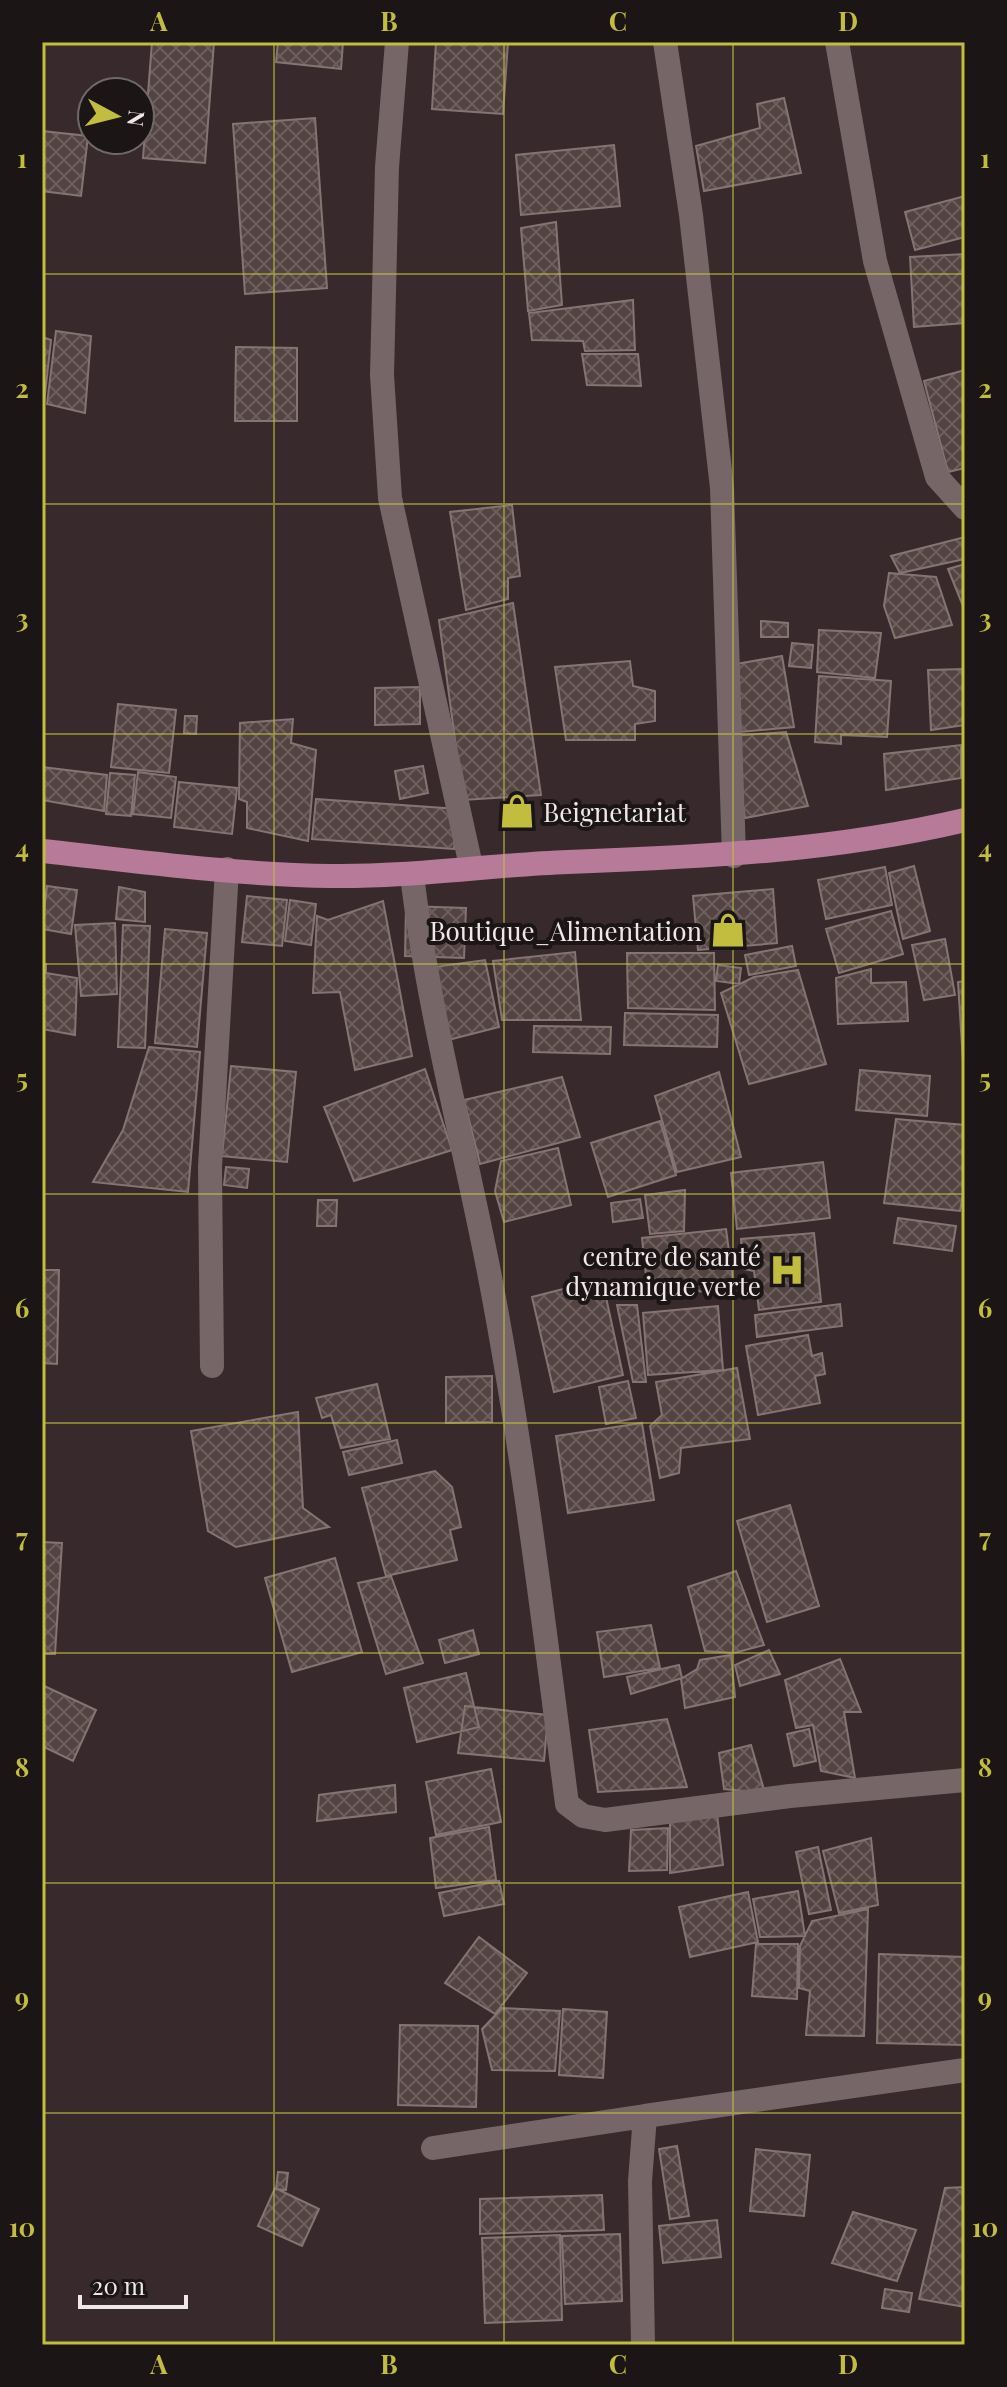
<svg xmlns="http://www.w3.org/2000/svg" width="1007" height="2387" font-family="'Playfair Display',serif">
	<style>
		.building { fill: url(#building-cross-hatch); stroke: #857472; stroke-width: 2 }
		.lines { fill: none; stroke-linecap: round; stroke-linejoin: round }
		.minor { stroke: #766668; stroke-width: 24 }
		.major { stroke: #b77a98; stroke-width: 24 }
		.grid { fill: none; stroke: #c2bd3f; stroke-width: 2; stroke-opacity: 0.55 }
		.labels { text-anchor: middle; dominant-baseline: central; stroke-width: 8; stroke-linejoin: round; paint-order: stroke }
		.poi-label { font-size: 26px; fill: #f0e7e8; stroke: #1b1516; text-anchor: end }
		.neatline { fill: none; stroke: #c2bd3f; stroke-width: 3 }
		.grid-label { font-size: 26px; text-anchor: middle; font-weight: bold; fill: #c2bd3f }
	</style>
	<defs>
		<pattern id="building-cross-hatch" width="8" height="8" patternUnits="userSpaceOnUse" patternTransform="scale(2)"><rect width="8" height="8" fill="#534442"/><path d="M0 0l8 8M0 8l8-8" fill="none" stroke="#6c5f5d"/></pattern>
	</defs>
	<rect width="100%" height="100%" fill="#382a2c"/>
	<path class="building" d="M152,42H214L205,163L143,158Z
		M278,42H343L341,69L276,62Z
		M436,42H508L503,114L432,109Z
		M784,98L801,173L704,191L696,146L760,128L757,104Z
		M315,118L327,288L245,294L233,124Z
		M42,131L88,136L81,196L42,191Z
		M614,145L620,206L521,215L516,155Z
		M965,196V237L915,250L905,212Z
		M556,222L562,305L528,311L521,228Z
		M965,254V323L914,327L910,257Z
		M633,300L635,350L585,351L583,341L532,340L529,313Z
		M56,331L91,336L85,413L47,404Z
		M42,337L51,340L44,403L42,402Z
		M236,347L297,348V421H235Z
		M582,354H638L641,386L587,385Z
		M965,370V468L948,472L924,381Z
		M512,505L520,576L508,578V599L466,610L450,512Z
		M965,537V559L900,573L891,556Z
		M965,564V611L948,569Z
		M889,573L936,577L952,625L895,638L884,606Z
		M513,603L541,795L463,800L439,620Z
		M761,621L788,623V637H761Z
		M819,630L881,633L875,678L817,672Z
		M792,643L813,645L811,668L789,666Z
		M782,656L794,727L740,732L730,665Z
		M630,661L633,686L655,691V721L635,724V740H566L555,667Z
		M965,669V725L931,730L928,670Z
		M819,676L891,681L887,737L841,735V744L815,742Z
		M420,687V724L375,725V688Z
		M118,704L176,710L169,773L111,767Z
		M185,716H197L196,734L184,733Z
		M293,719L291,743L316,750L308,841L247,828V802L239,799L240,723Z
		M786,732L808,806L745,818L730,736Z
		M961,745V778L886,790L884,754Z
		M423,766L428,793L400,799L395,771Z
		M42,767L107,775L104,811L42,800Z
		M138,772L176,777L171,818L133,814Z
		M110,773L135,775L131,816L106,814Z
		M179,782L237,788L232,834L174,827Z
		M316,799L458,809L454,849L312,839Z
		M914,866L930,931L903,939L889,873Z
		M885,867L892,905L826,919L818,880Z
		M47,886L77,890L71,934L42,929Z
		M119,887L145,892V922L116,919Z
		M773,889L777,943L698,950L693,896Z
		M247,896L287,900L282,946L242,942Z
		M290,900L316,904L311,945L285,941Z
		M383,901L412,1056L355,1070L340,992L313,993L317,916L328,920Z
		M406,906L466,908L464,958L405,956Z
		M891,911L903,954L839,973L826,929Z
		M115,923L117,994L81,996L75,925Z
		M123,925L150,926L145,1048L118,1047Z
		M165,929L207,933L197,1047L155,1043Z
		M945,939L955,995L924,1000L912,945Z
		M792,946L796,966L749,975L745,955Z
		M575,952L581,1020H502L493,961Z
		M627,953H714L715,1010L628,1008Z
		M485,960L499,1027L448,1040L434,967Z
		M42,963L46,964V973L77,978L75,1035L42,1029Z
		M718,965L741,968L739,984L716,981Z
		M871,969V983L906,982L908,1021L838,1024L836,978Z
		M798,970L826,1064L749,1084L721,993L754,977Z
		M965,981V1062H963L958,982Z
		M625,1013L718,1015L717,1047L624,1045Z
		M534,1026L611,1027L610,1054L533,1052Z
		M149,1047L200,1052L188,1192L93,1182L123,1130Z
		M231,1066L296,1072L287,1162L222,1156Z
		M425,1069L452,1150L354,1181L324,1107Z
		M860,1070L930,1076L927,1116L856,1110Z
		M719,1072L741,1157L677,1172L655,1096Z
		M562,1077L580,1137L480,1164L464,1100Z
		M896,1119L965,1125V1184L960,1211L884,1203Z
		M660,1121L676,1175L608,1197L591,1143Z
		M558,1148L571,1205L504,1222L495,1191L501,1161Z
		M823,1162L830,1218L737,1229L731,1173Z
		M226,1167L249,1169L247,1188L224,1185Z
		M685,1190L684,1231L650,1234L645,1195Z
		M640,1199L643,1218L613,1222L611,1203Z
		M318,1200H337L336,1226H317Z
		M898,1218L956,1226L952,1251L894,1243Z
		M726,1229L734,1289L648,1295L642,1238Z
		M814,1233L821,1302L759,1310L754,1271L743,1269L741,1239Z
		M42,1270H59L57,1364L42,1363Z
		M602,1279L623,1375L554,1392L532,1297Z
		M840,1304L842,1326L757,1337L755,1315Z
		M617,1305H637L646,1382H633Z
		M718,1306L723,1370L648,1375L643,1313Z
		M808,1335L812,1356L822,1353L825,1374L815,1376L820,1403L758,1415L746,1346Z
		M737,1368L750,1439L681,1448L679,1473L660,1478L650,1426L662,1415L656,1382Z
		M492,1376V1422L446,1423V1377Z
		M628,1381L636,1418L606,1424L599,1387Z
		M377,1384L390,1439L341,1448L331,1415L322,1418L316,1398Z
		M298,1412L303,1508L329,1527L236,1547L208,1531L191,1431Z
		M642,1423L654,1500L568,1513L556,1436Z
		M397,1440L402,1463L349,1475L343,1452Z
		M435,1471L452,1487L461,1527L450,1530L457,1560L386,1576L362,1488Z
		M790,1505L819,1606L767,1622L737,1521Z
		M42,1542L62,1543L55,1654H42Z
		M335,1558L362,1652L292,1672L265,1578Z
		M736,1571L764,1645L734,1653L705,1651L688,1587Z
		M391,1576L423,1663L386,1674L358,1583Z
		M651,1625L660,1668L604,1677L597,1632Z
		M473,1630L479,1654L445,1663L439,1640Z
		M769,1650L780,1674L740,1686L735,1665Z
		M731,1655L735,1697L685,1708L681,1679L697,1669L700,1660Z
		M840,1659L861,1712H844L855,1778L821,1771L813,1725L796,1728L785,1680Z
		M679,1665L682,1678L631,1694L627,1677Z
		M466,1673L479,1727L417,1742L404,1688Z
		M42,1685L96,1710L73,1761L42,1746Z
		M465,1706L548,1715L544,1761L458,1753Z
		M667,1719L687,1787L598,1792L589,1730Z
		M809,1729L816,1761L794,1766L787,1734Z
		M751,1745L765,1793L724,1789L719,1753Z
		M491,1769L501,1822L436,1835L426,1782Z
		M395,1785L396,1812L317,1821L319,1795Z
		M717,1814L723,1865L670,1873V1819Z
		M489,1827L496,1880L436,1888L430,1838Z
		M668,1828L667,1870L629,1871L631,1830Z
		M871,1838L878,1905L839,1913L823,1851Z
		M818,1847L831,1910L809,1914L796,1852Z
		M499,1881L504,1904L444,1916L439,1893Z
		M798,1891L805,1936L760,1937L753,1899Z
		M748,1892L758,1942L690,1957L679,1907Z
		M868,1909L864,2036L806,2035L810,1991L799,1988L800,1946L812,1921Z
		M479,1937L527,1973L495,2014L445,1983Z
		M756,1944H798L797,1999L752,1996Z
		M879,1954L965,1957L964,2045L877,2043Z
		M502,2008L560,2011L555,2071L492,2070L482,2029Z
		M563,2009L607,2012L603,2078L559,2075Z
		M400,2025L478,2026L476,2107L398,2105Z
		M677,2146L689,2216L670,2219L659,2149Z
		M756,2149L810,2155L804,2216L750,2211Z
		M278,2172L288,2173L286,2190L276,2189Z
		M965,2187V2307L919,2299L945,2188Z
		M275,2188L319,2209L302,2246L258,2226Z
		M602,2195L604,2230L480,2234V2199Z
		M853,2212L916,2230L897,2281L832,2263Z
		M717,2220L721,2257L663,2263L659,2226Z
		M620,2234L622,2301L565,2304L562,2236Z
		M560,2235L562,2320L485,2323L482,2238Z
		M885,2289L912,2293L909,2312L882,2308Z"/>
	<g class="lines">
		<path class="minor" d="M397,42L387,167L382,375L390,498L471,866
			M665,42L691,215L722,488L734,856
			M837,42L875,261L937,477L965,508
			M412,875C428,1009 463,1139 489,1272C523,1448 544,1626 567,1804L583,1816L605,1820L790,1796L965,1780
			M212,1366L210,1167L227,869
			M433,2148L645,2116
			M643,2345L640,2181L645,2116L965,2070"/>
		<path class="major" d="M42,851C138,861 235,875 332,876C411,877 489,865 568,862C702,857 834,851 965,820"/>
	</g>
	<path class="grid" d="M274,42V2345M504,42V2345M733,42V2345M42,274H965M42,504H965M42,734H965M42,964H965M42,1194H965M42,1423H965M42,1653H965M42,1883H965M42,2113H965"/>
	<defs>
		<g id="shop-bare" transform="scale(2.76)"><path d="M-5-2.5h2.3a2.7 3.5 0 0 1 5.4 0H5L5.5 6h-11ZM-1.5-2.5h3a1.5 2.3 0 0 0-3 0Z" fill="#c2bd3f" stroke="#1b1516" stroke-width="2.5" paint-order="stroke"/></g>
		<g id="hospital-bare" transform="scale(2.76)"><path d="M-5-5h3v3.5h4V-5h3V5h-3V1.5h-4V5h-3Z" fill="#c2bd3f" stroke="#1b1516" stroke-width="2.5" paint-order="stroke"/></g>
	</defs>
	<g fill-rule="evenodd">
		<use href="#shop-bare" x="517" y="811"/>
		<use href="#shop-bare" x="728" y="930"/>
		<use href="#hospital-bare" x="787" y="1270"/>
	</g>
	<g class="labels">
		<g class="poi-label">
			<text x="543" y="811" text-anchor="start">Beignetariat</text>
			<text x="702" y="930">Boutique_Alimentation</text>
			<text x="761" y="1255">centre de santé<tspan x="761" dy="30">dynamique verte</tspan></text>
		</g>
	</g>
	<rect width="1007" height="2387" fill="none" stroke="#1b1516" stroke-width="88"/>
	<g transform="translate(116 116) rotate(97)"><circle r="38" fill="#1b1516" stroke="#70696a" stroke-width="2"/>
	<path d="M0-6L14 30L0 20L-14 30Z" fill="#c2bd3f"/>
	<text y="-12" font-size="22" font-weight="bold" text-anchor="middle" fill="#f0e7e8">N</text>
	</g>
	<path d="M80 2295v12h106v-12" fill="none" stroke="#f0e7e8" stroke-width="4"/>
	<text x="92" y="2295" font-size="24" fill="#f0e7e8" stroke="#1b1516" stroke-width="6" paint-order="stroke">20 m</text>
	<rect x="44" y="44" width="919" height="2299" class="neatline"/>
	<g class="grid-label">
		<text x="159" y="31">A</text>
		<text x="389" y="31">B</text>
		<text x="618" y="31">C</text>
		<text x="848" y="31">D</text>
		<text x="22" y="168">1</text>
		<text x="985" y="168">1</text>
		<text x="22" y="398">2</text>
		<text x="985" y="398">2</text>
		<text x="22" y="628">3</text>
		<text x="985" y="628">3</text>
		<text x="22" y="858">4</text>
		<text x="985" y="858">4</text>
		<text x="22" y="1088">5</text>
		<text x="985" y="1088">5</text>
		<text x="22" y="1318">6</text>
		<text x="985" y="1318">6</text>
		<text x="22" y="1547">7</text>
		<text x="985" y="1547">7</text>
		<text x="22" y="1777">8</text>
		<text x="985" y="1777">8</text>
		<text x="22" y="2007">9</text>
		<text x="985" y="2007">9</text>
		<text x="22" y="2237">10</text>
		<text x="985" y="2237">10</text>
		<text x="159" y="2374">A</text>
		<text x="389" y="2374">B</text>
		<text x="618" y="2374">C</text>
		<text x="848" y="2374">D</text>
	</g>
</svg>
